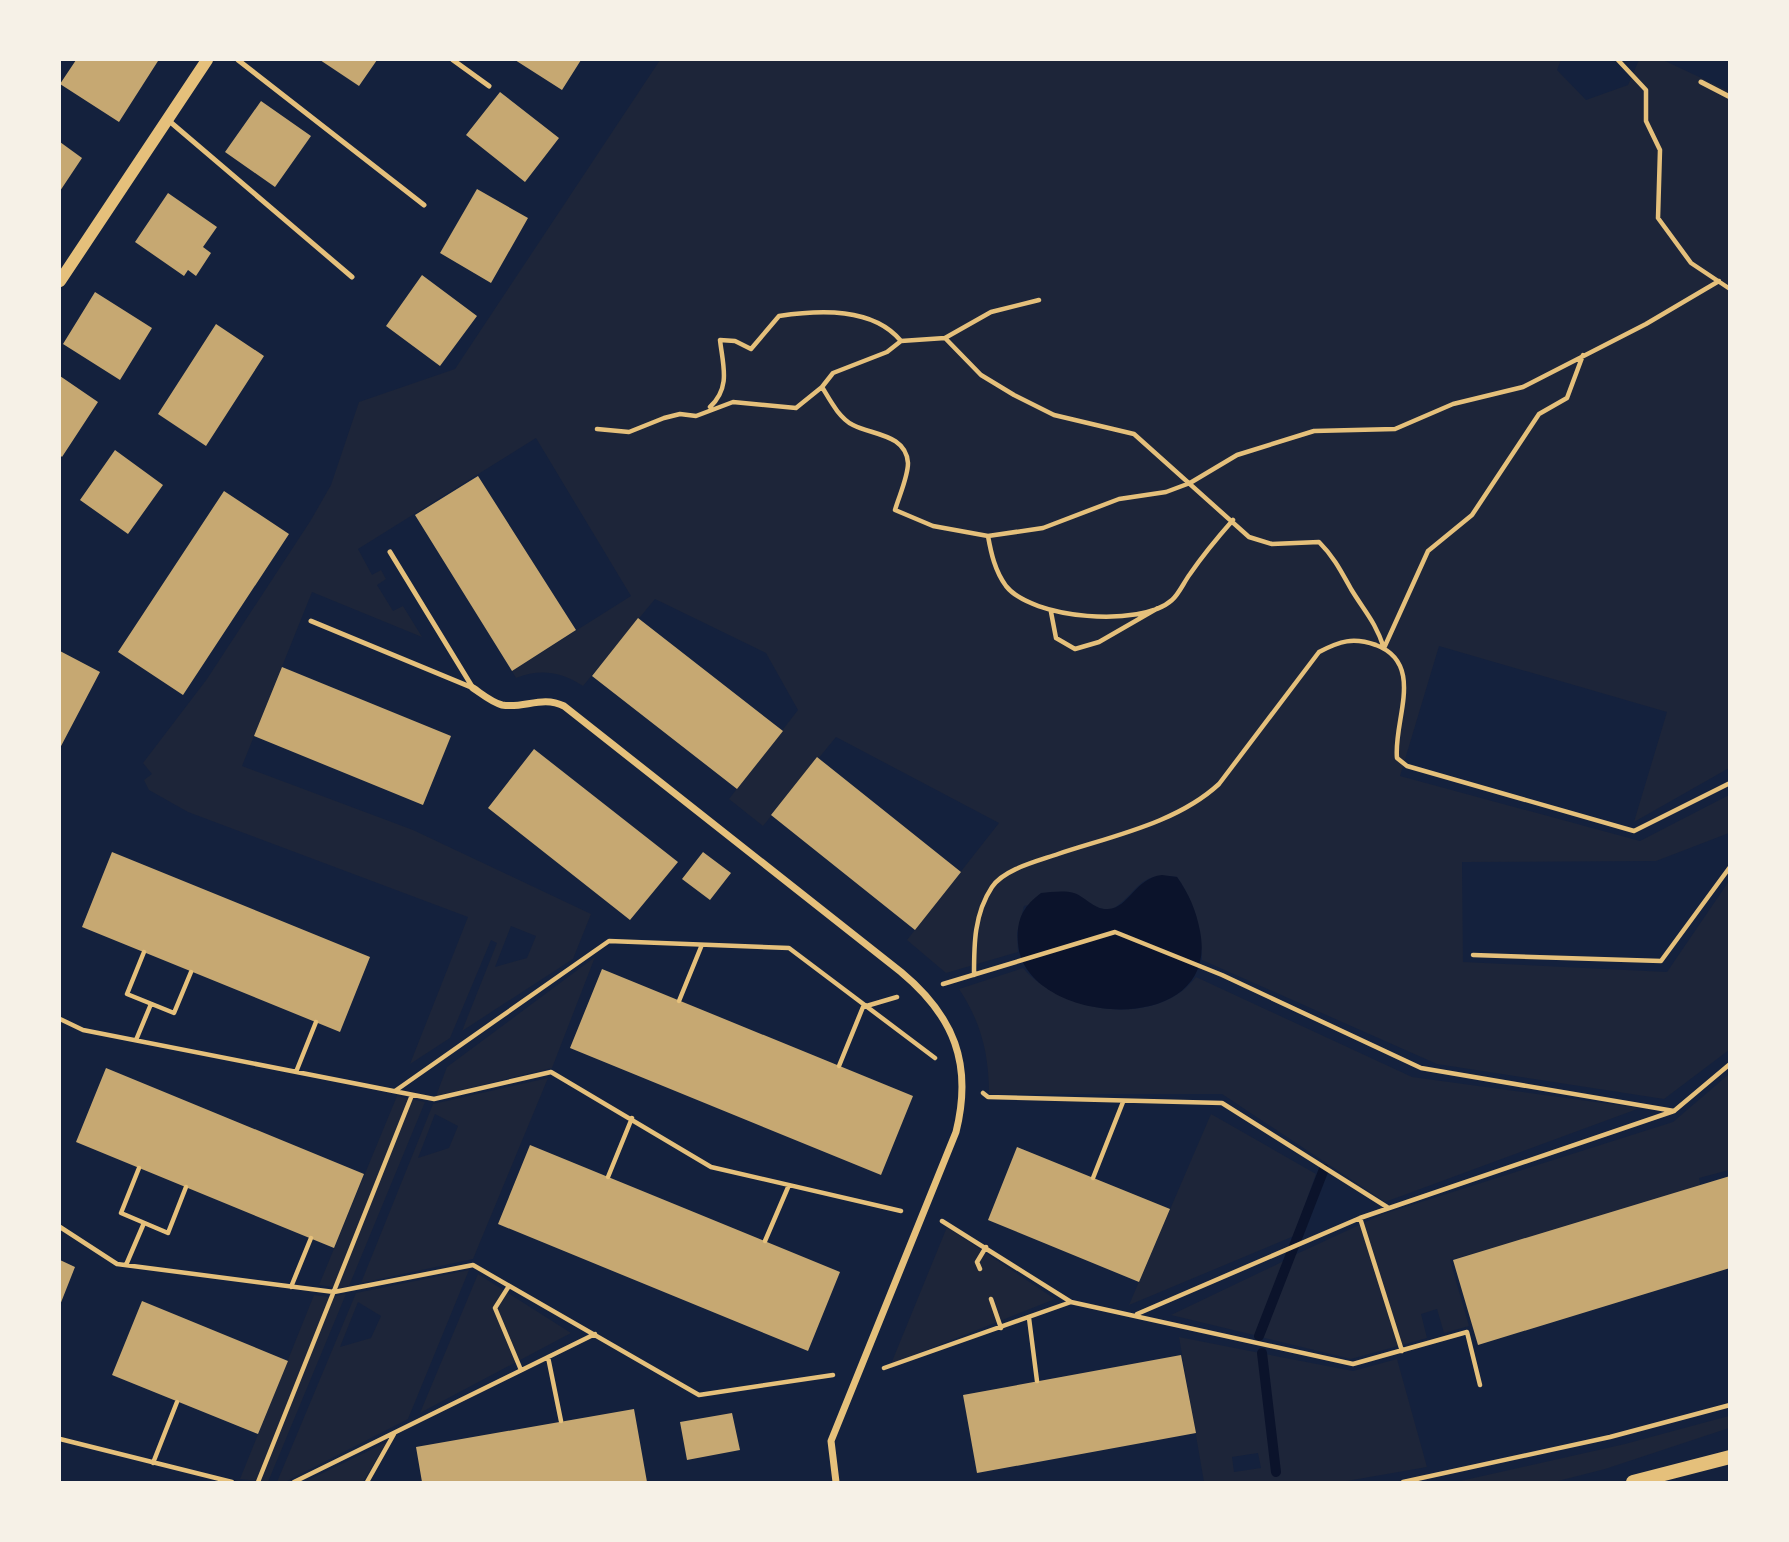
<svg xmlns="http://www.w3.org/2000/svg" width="1789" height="1542" font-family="Karla,sans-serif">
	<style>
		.green { fill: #1d2539; fill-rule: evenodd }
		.water { fill: #0b132b }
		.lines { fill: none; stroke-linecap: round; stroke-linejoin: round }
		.stream { stroke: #0b132b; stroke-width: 10 }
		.building { fill: #c6a872 }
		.path { stroke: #e5c07b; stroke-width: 4.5 }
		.service { stroke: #e5c07b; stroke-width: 5 }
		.minor { stroke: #e5c07b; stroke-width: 7 }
		.tertiary { stroke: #e5c07b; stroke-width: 12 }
		.secondary { stroke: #e5c07b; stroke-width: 14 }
	</style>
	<rect width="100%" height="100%" fill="#14213d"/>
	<path class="green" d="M660,60H1561L1557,70L1586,100L1628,85L1639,60H1663L1729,91V768L1634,822L1667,712L1439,646L1400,776L1640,841L1729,795V833L1656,861L1462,862L1463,962L1667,972L1729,881V1050L1664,1099L1437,1064L1202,960C1201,929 1195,903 1177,877C1136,871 1141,892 1111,910L1098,908L1074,894L1024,906L1017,933L1018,952L946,973L907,940L999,823L836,737L763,826L729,799L798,710L766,653L655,599L583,686C562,672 541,668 516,678L512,671L631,596L536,438L358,549L372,575L381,570L386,579L377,585L393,611L403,606L422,637L312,592L242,766L413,830L591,914L573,959L462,1031L497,943L491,940L450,1038L410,1064L468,917L188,812L149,790L144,780L152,774L143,763L207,679L311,520L331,485L359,402L455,369ZM511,926L536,936L527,958L495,967Z
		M595,957L552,1068L436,1096L447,1067Z
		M1023,968C1062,1013 1156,1029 1196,977L1412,1077L1640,1108L1385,1202L1222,1094H989C989,1054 981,1022 959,989Z
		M1729,1074V1170L1699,1178L1701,1189L1450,1260L1469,1326L1444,1333L1437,1309L1421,1314L1427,1338L1351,1359L1261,1337L1290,1257L1383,1214L1673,1122Z
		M548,1078L473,1259L361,1283L433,1104ZM435,1114L458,1126L449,1148L418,1158Z
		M397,1096L425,1102L349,1286L339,1288L319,1285Z
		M1211,1114L1316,1174L1294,1236L1129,1305Z
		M947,1227L1055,1299L891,1364Z
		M1286,1260L1258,1336L1171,1315Z
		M469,1270L408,1419L285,1482H277L356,1293ZM358,1302L381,1316L371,1338L340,1347Z
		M478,1274L571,1333L420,1413Z
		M346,1294L268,1482L240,1479L314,1295L329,1297Z
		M1179,1337L1260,1353L1275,1474L1278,1473L1265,1354L1353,1371L1397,1359L1427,1467L1341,1482H1204ZM1258,1453L1261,1468L1234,1472L1232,1457Z
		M1729,1416V1428L1605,1469L1554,1482H1456L1625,1444Z
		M387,1442L363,1482H304Z"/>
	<path class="water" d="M1162,875L1177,877C1189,894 1196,910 1200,931C1222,1041 1023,1026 1018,943C1016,920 1023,906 1041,893C1051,892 1064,890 1074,893C1086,897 1094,910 1108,909C1129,908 1135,878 1162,875Z"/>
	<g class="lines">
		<path class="stream" d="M1259,1336L1324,1169
			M1262,1353L1276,1472"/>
	</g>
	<path class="building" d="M76,60H157L158,61L119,122L60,84Z
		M320,60H377L359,86Z
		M515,60H581L562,90Z
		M500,92L559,138L525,182L466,135Z
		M261,101L311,136L275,187L225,152Z
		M60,142L82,158L60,191Z
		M477,189L528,218L491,283L440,253Z
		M168,193L217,227L203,247L211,253L196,276L188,270L184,276L135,242Z
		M422,275L477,316L440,366L386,326Z
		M95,292L152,328L120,380L63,344Z
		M216,324L264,356L206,446L158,414Z
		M60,376L98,402L62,457L60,455Z
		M115,450L163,485L128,534L80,500Z
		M478,476L576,630L512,671L415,515Z
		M224,491L289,534L183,695L118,652Z
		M638,618L783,731L737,789L592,676Z
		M60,651L100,672L60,748Z
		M282,667L451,736L423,805L254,736Z
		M534,749L678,862L630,920L488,808Z
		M817,757L961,872L915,930L771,815Z
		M112,852L370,957L340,1032L82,927Z
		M703,852L731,873L710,900L682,879Z
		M602,969L913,1096L881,1175L570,1048Z
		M106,1068L364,1174L334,1248L76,1142Z
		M530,1145L840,1272L808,1351L498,1224Z
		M1017,1147L1170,1209L1139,1282L988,1220Z
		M1730,1176V1268L1478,1345L1453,1260Z
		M60,1260L75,1267L60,1305Z
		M142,1301L288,1361L258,1434L112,1375Z
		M1181,1355L1196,1433L977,1473L963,1395Z
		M634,1409L647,1482H422L416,1447Z
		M732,1413L740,1450L687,1460L680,1422Z"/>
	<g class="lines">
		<path class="path" d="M1618,60L1646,90V121L1660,150L1658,218L1691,263L1730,289
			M945,338L991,312L1039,300
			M822,387L833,373L887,352L901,341L945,338L981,375L1014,395L1054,415L1134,434L1249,537L1272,544L1319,542C1334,557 1341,571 1351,589C1365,612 1375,621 1384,648L1428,551L1472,515L1539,414L1567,398L1583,355
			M710,407C731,387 723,366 720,340L735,341L751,349L779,316C819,310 873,307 901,341
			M597,429L629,432L664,418L680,414L696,416L733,402L796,408L822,387C830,400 839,418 853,425C872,435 906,434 908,463C908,477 899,496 895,510L933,526L988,536L1043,528L1119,499L1166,492L1190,483L1237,455L1314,431L1395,429L1453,404L1523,387L1646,324L1719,281
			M988,536C991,553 995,571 1006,586C1032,619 1141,628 1172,600C1179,594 1184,582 1190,574C1203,555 1218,537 1233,520
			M1051,612L1056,638L1075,649L1099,642L1158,608
			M144,952L127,994L174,1013L191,972
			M1473,955L1661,961L1730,867
			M974,975C974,945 974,914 992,887C1004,869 1038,861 1058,854C1112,836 1177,823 1219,784L1319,652C1340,641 1353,637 1376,645C1426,664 1393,721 1397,758L1407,766L1634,831L1730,783
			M943,984L1115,932L1222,975L1421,1068L1674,1111
			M679,1001L701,947
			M60,1019L83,1030L434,1099L551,1072L711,1167L901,1211
			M136,1040L151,1004
			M839,1066L863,1007L897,997
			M296,1072L316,1022
			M395,1091L609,941L789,948L935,1058
			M983,1093L988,1097L1222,1103L1387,1207
			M139,1168L121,1213L168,1233L186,1187
			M608,1177L632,1118
			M1093,1178L1123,1102
			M1360,1218L1402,1351
			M942,1221L1071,1302
			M60,1227L117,1264L334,1292L473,1265L699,1395L833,1375
			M765,1241L789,1185
			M126,1265L144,1223
			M980,1269L977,1262L986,1247
			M509,1286L495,1308L521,1370
			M291,1287L311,1238
			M991,1299L1001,1328
			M1137,1314L1360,1218L1674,1111L1730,1064
			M1029,1318L1037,1381
			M548,1357L561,1421
			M884,1368L1071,1302L1353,1364L1467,1332L1480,1385
			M60,1439L232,1482
			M153,1463L177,1402
			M258,1482L412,1095
			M294,1482L595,1334
			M367,1482L394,1434
			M1403,1482L1610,1437L1730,1405"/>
		<path class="service" d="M238,60L424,205
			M453,60L489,86
			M1701,82L1730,97
			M168,120L352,277
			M390,552L473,688
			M311,621L473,688"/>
		<path class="minor" d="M473,688C482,694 491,702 502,705C524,709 542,695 564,706L901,972C954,1016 973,1064 956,1132L831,1441L836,1482"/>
		<path class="tertiary" d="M60,281L207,60"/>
		<path class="secondary" d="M1633,1482L1730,1457"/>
	</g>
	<rect width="1789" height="1542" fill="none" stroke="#f6f1e7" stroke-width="122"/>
</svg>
